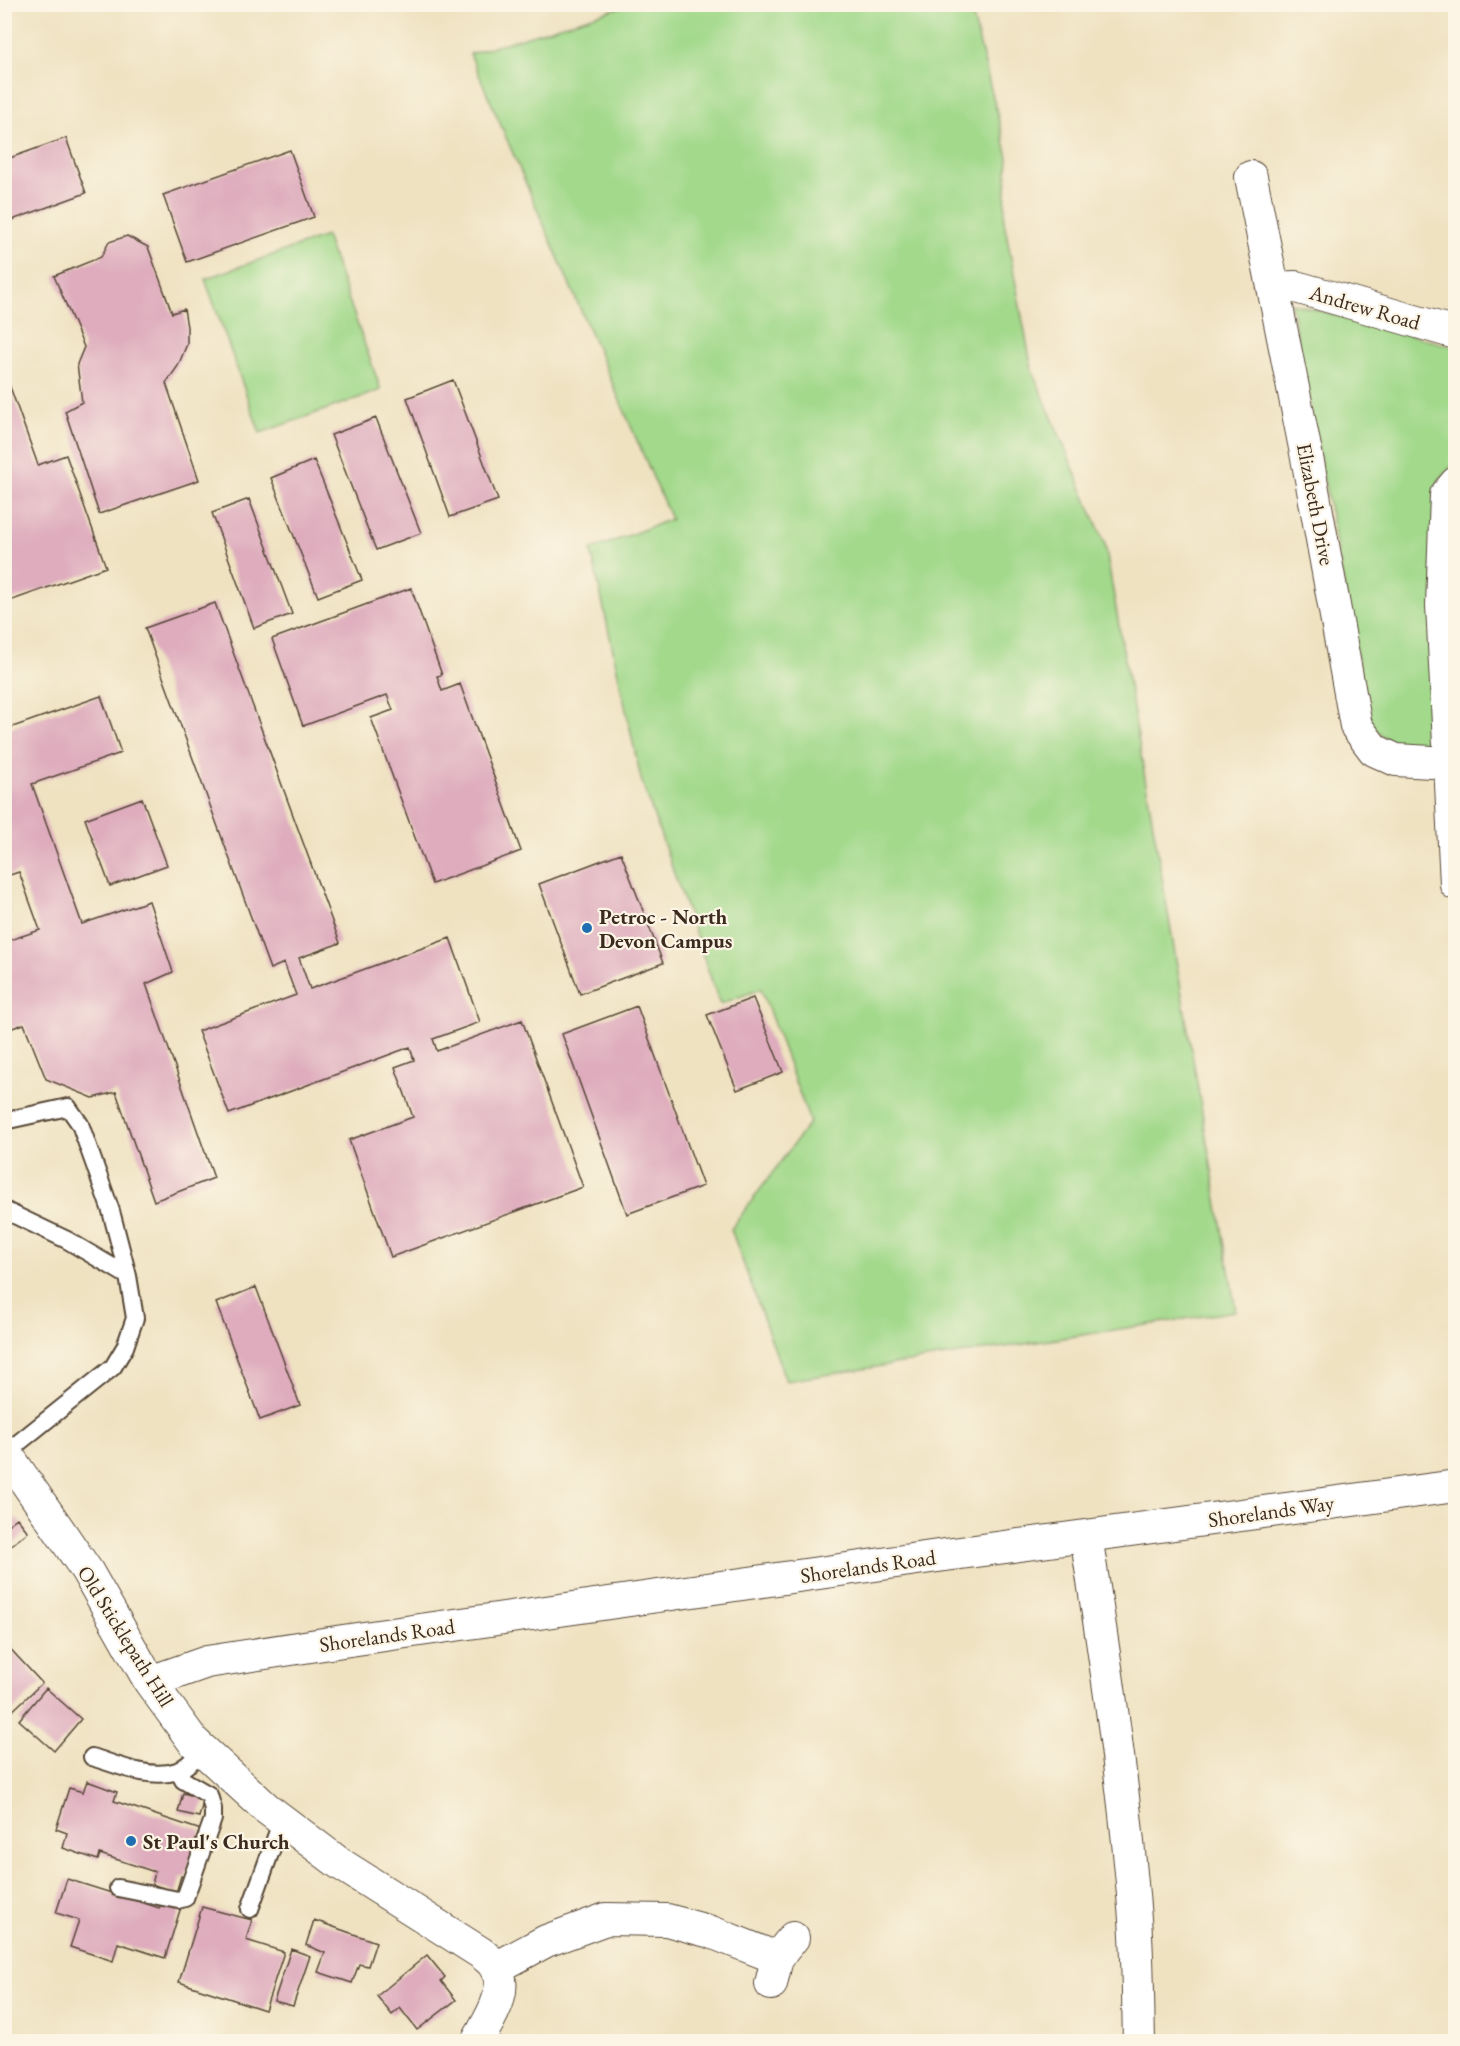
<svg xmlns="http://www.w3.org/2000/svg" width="1460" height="2046" font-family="'EB Garamond',serif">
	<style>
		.green { fill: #a2d98b; stroke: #6e8254; stroke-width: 1.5 }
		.building { fill: #deacbd }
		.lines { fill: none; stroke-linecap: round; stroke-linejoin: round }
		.lane-casing { stroke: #564636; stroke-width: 20 }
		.street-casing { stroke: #564636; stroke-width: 34 }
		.lane { stroke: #fff; stroke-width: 16 }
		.street { stroke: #fff; stroke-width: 32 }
		.poi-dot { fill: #1f6fb2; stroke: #fcf5e5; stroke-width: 2 }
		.labels { text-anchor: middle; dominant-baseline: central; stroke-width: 4.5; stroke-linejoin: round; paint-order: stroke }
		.street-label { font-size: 21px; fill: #3b2a1e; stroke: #fcf5e5 }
		.poi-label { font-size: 21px; font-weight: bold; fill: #3b2a1e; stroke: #fcf5e5; text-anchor: start }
	</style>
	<rect width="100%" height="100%" fill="#fcf5e5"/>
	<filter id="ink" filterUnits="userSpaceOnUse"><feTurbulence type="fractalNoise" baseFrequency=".0167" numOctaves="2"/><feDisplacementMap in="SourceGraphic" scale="12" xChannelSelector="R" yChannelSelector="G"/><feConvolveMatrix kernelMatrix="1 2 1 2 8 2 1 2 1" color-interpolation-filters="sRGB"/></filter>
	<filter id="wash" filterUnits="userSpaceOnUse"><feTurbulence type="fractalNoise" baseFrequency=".008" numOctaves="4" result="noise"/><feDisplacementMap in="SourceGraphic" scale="24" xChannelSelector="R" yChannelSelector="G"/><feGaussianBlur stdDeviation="1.35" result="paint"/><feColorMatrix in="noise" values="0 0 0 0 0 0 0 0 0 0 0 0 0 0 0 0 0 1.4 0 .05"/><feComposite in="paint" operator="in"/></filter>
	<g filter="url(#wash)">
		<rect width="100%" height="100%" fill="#efe2c1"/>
		<path class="green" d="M631,4L970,5L1008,157L1004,221L1032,370L1105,544L1236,1311L786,1381L731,1229L810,1122L761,989L720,1004L641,779L591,550L671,519L470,54Z
			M326,236L381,390L260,433L205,279Z
			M1291,303L1455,347V463L1439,480L1432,746C1399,746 1395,750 1370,724Z"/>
		<g id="blocks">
			<path class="building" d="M66,138L86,193L4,223V160Z
				M290,150L314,217L187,262L163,195Z
				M127,236L148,247L172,313L184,309L187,327V344L178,366L166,383L199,480L99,514L65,411L82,402L77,364L84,347L54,276L101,257L109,242Z
				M4,370L38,465L66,455L106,567L4,603Z
				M453,380L498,500L450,517L407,398Z
				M376,418L421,533L376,550L331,435Z
				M314,460L362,580L318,597L271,478Z
				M249,499L292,614L254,628L212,513Z
				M411,588L442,675L437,676L442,691L460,684L521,851L432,884L371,718L393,710L387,695L303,726L272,639Z
				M215,603L340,943L299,958L310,989L450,938L480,1022L433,1039L437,1051L522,1020L583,1187L391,1257L349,1140L413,1117L395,1067L414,1060L410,1047L229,1114L198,1031L296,995L284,963L270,969L145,628Z
				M101,696L121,753L32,784L82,924L149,901L173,972L146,984L214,1178L154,1201L116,1092L93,1098L46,1079L24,1024L4,1031V942L40,930L19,872L4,877V730Z
				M142,798L167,865L110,886L85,819Z
				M621,853L663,963L580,994L539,884Z
				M753,998L783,1072L737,1090L707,1015Z
				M637,1006L703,1186L627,1214L562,1034Z
				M256,1287L300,1405L260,1420L216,1303Z
				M17,1518L28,1532L4,1551V1528Z
				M4,1642L42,1683L6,1717L4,1715Z
				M46,1688L81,1719L54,1751L19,1720Z
				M87,1781L117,1792L114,1801L201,1830L185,1878L181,1876L176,1893L152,1884L155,1872L100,1854L98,1860L63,1848L67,1833L56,1829L69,1788L83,1792Z
				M183,1793L204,1799L199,1817L178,1812Z
				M67,1879L159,1908L164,1902L181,1907L165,1958L118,1943L113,1961L70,1947L79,1920L56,1913Z
				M202,1907L252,1920L246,1940L284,1952L265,2010L179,1982Z
				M314,1920L376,1942L368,1966L359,1964L352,1983L318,1972L325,1953L306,1945Z
				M291,1949L310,1956L293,2006L274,2001Z
				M427,1955L445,1977L441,1981L456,2000L417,2030L400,2008L392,2015L377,1996Z"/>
		</g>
	</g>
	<g filter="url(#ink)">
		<use href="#blocks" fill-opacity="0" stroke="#564636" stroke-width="1.5"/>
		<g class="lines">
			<g class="lane-casing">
				<path id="lane" d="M4,1121L68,1107L80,1124L111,1211L128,1276L135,1318L125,1347L113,1367L7,1452
					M4,1210L67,1240L128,1276
					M92,1757C118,1765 150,1780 177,1771C187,1767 195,1758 203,1750
					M118,1888L178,1900L185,1898L213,1819V1809L209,1795L183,1780L179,1770
					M250,1909L282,1820"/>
			</g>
			<g class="street-casing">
				<path id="street" d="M1251,177L1309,468L1356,726L1374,750L1396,760L1450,763
					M1274,288L1296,287L1456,333
					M1456,483L1446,495L1442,605L1456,884
					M4,1450L87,1571L150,1682L193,1741L266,1808L339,1863L481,1953C486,1957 492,1961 495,1967C511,1990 488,2021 477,2042
					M1086,1536C1106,1663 1125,1790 1135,1919C1138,1959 1138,2001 1139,2042
					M150,1682L207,1662L343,1641L938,1556L1456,1486
					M496,1968L546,1941L606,1919L667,1920L711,1932L777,1958
					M771,1984L777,1958L793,1938"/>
			</g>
			<use href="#lane" class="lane"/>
			<use href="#street" class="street"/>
		</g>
	</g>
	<g class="poi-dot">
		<circle cx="587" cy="928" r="6"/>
		<circle cx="131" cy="1841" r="6"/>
	</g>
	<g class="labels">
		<g class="street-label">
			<text transform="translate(1365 307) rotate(16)">Andrew Road</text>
			<text transform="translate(1316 504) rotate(79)">Elizabeth Drive</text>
			<text transform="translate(1271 1511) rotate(-8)">Shorelands Way</text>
			<text transform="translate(868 1566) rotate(-8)">Shorelands Road</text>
			<text transform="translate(387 1635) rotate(-8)">Shorelands Road</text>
			<text transform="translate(126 1636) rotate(58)">Old Sticklepath Hill</text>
		</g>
		<g class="poi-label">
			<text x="599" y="916">Petroc - North<tspan x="599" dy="24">Devon Campus</tspan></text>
			<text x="143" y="1841">St Paul's Church</text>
		</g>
	</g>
	<rect width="1460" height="2046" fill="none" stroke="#fcf5e5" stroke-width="24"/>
</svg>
